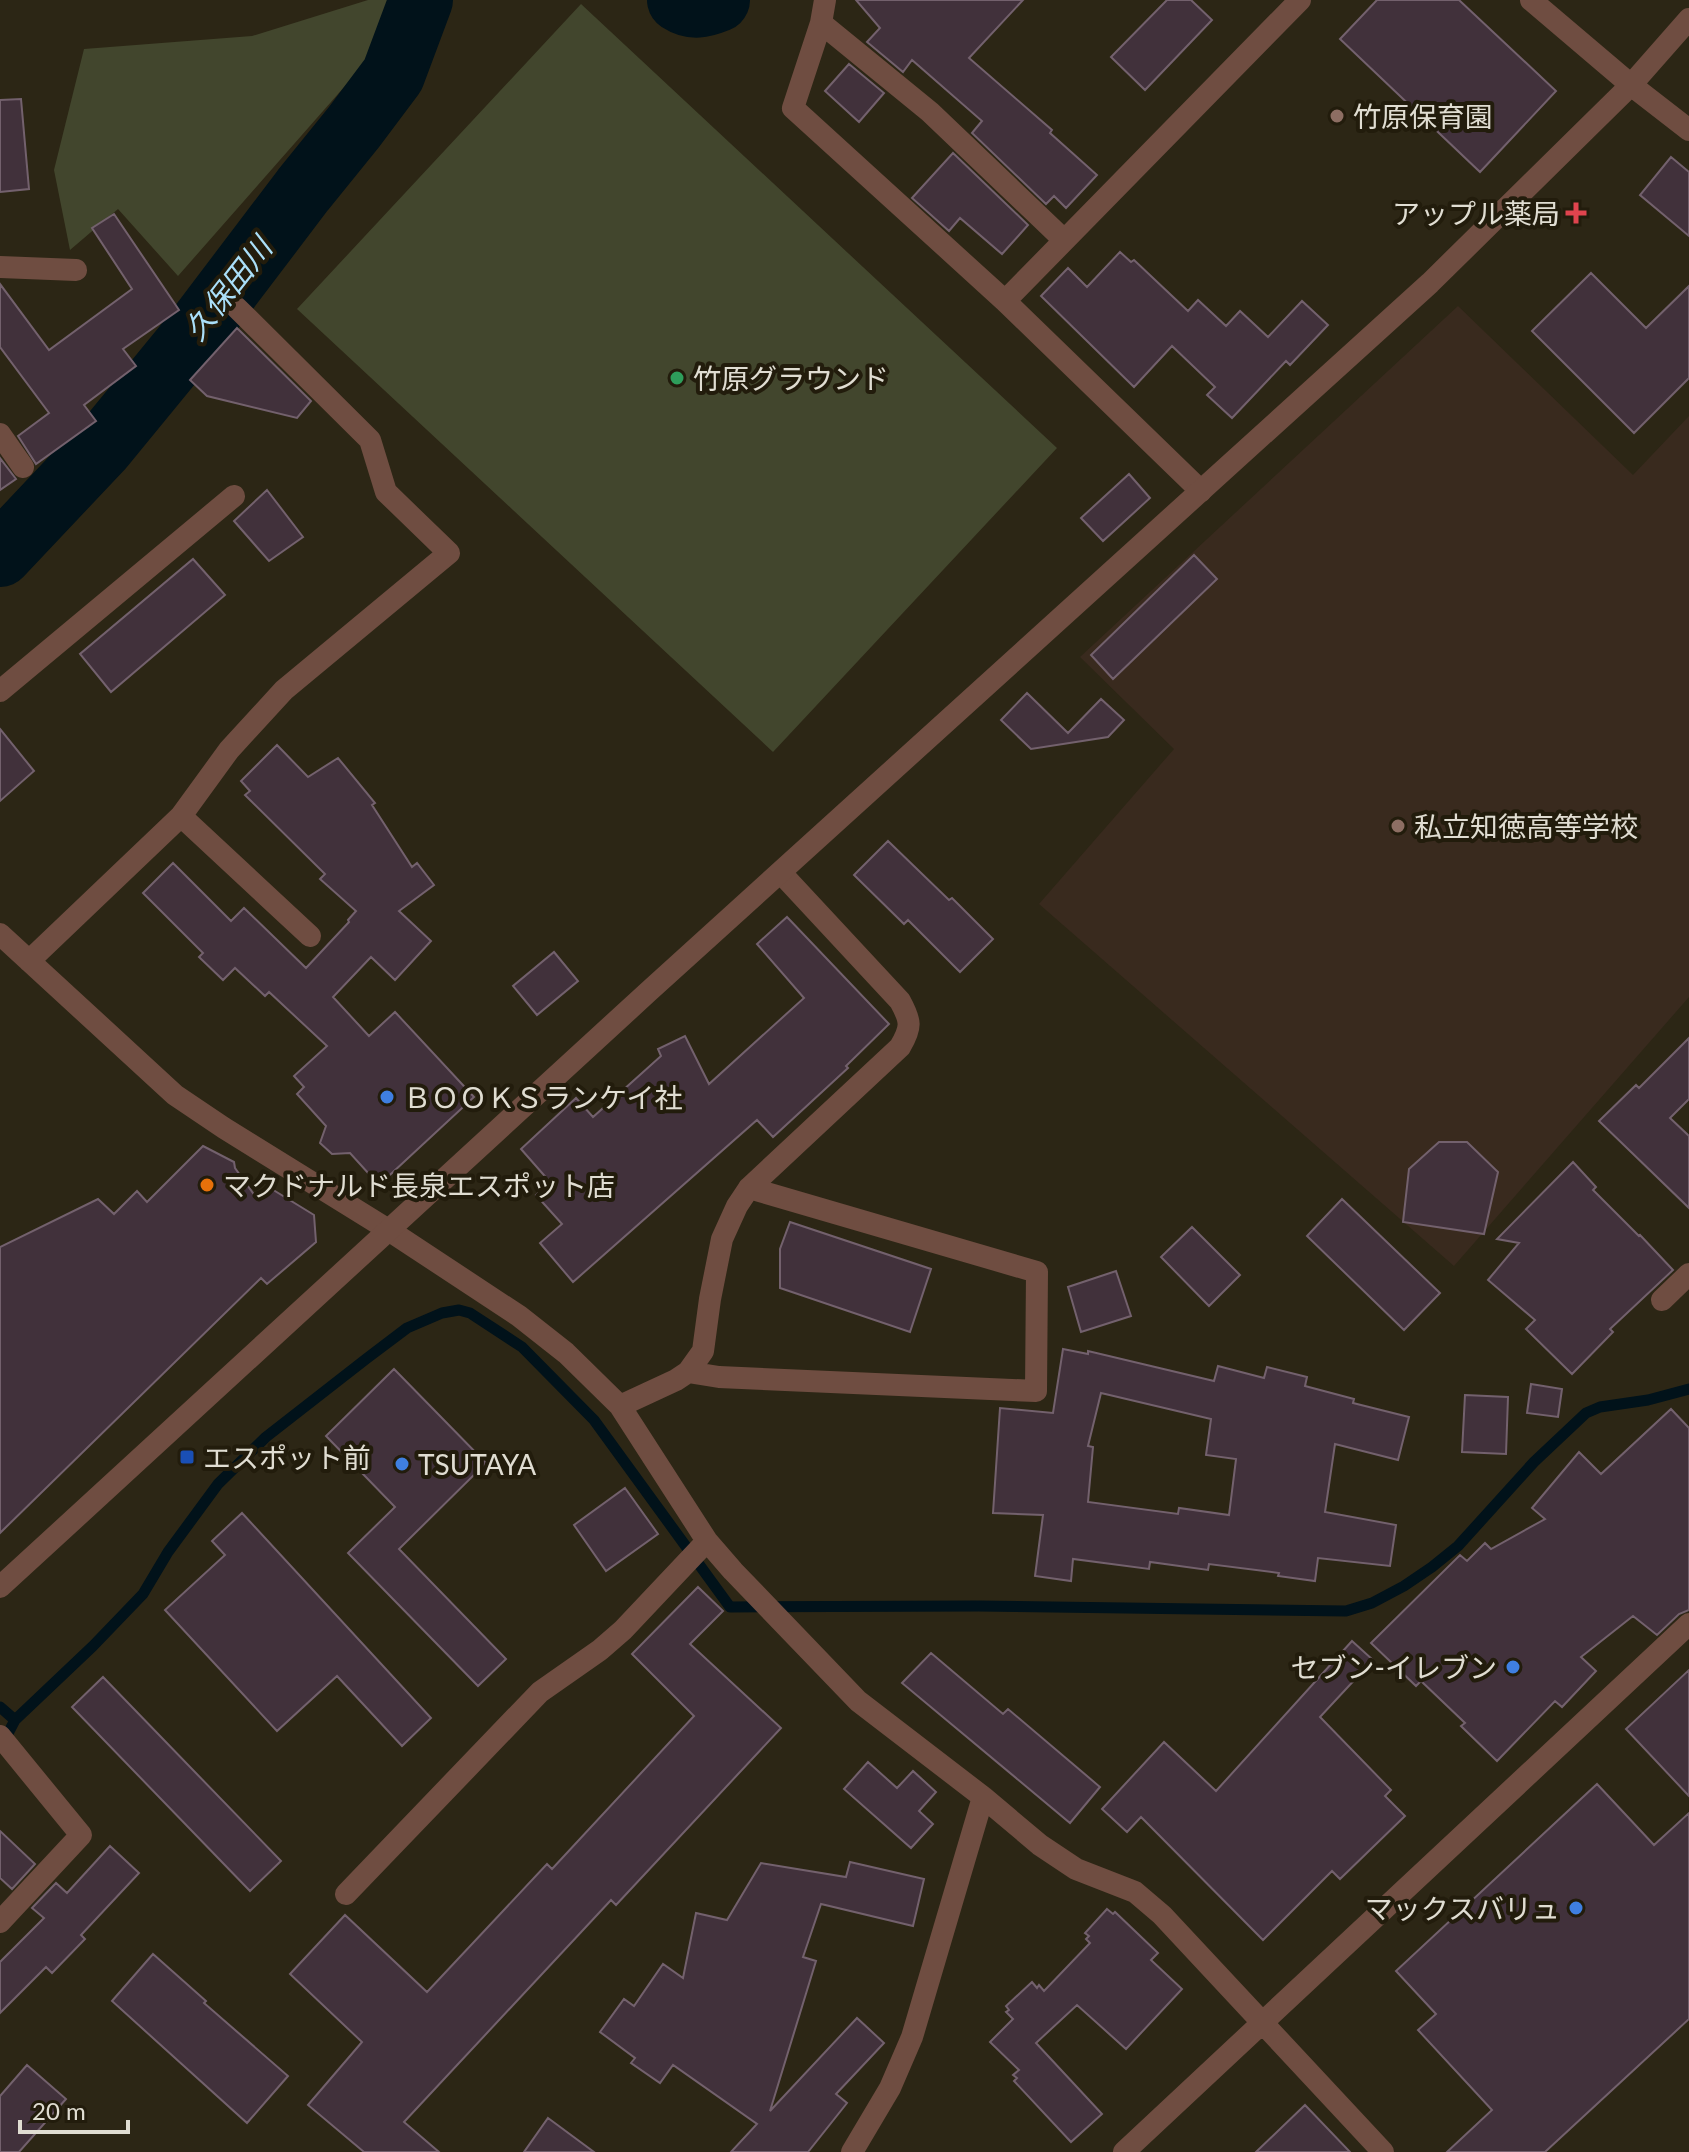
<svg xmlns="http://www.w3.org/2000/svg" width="1689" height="2152" font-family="Lato,'Noto Sans JP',sans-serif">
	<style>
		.education { fill: #392a1e }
		.green { fill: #42462d }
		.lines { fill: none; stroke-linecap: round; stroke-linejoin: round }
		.stream { stroke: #01121a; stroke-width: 11 }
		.river { stroke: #01121a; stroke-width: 64 }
		.building { fill: #41313b; stroke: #73616d; stroke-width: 2; fill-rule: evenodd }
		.minor { stroke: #6f4d41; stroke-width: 22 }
		.tertiary { stroke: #6f4d41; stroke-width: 22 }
		.education-dot { fill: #8d6e63; stroke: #221c0c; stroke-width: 3 }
		.health-dot { fill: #e0444e; stroke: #221c0c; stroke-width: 3 }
		.leisure-dot { fill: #2e9e5b; stroke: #221c0c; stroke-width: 3 }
		.shop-dot { fill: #3f7fe0; stroke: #221c0c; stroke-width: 3 }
		.food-dot { fill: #e8710a; stroke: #221c0c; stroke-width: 3 }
		.transit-dot { fill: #1a4fb4; stroke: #221c0c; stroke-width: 3 }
		.labels { text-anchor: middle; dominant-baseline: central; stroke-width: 8; stroke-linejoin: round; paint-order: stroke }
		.poi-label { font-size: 28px; fill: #e0ddd2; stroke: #221c0c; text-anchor: start }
		.water-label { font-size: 30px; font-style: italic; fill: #aadff9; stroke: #221c0c }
	</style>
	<rect width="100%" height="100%" fill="#2c2615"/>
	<path class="education" d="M1458,306L1633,475L1689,416V997L1454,1266L1039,904L1174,749L1080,657Z"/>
	<path class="green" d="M368,0H393L389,36L178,276L118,209L70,250L54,170L84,49L252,36Z
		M581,4L1057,448L773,752L297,309Z"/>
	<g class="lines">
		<path class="stream" d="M0,1707L15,1720
			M3,1743L15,1720L93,1646L143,1594L168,1552L218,1484L266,1437L366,1359L407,1328L442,1313L459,1310L470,1313L522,1347L594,1420L730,1607L978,1606L1346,1611L1372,1603L1404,1586L1432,1567L1458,1546L1534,1462L1586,1413L1600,1407L1648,1400L1689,1389"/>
		<path class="river" d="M679,0C693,9 703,6 718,0
			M0,555L102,447L184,347L303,190L354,127L393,75L421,0"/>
	</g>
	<path class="building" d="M856,0H1023L969,58L1052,130L1050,133L1097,175L1066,208L1054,196L1046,204L972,133L982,121L912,60L903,72L867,42L880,28Z
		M1167,0H1191L1212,20L1145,90L1111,57Z
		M1377,0H1459L1556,91L1480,172L1340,39Z
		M849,64L884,93L859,122L825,91Z
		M21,99L29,189L0,192V100Z
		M953,153L1028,225L1002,254L960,218L949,231L912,198Z
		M1671,157L1689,172V236L1640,195Z
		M114,214L179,310L123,349L136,366L84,405L96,421L36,464L18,436L49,413L0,347V284L49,350L132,289L92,228Z
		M1120,252L1131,262L1134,260L1188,311L1198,300L1226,326L1240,311L1268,337L1302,301L1328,325L1290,365L1286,361L1232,418L1207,395L1215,387L1172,346L1134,387L1041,296L1068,268L1087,287Z
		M1591,273L1646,328L1689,286V378L1634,433L1532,331Z
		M237,328L311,401L297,418L207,396L190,380Z
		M0,458L16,479L0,490Z
		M1129,474L1150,498L1103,541L1081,518Z
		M267,490L303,537L269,561L234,521Z
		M1194,555L1217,579L1113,679L1091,655Z
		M193,559L225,595L111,692L80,654Z
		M1027,693L1068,733L1101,699L1124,720L1108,737L1031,749L1001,720Z
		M0,729L34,771L0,801Z
		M277,745L308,777L338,758L375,803L372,805L412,867L417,863L434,885L399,911L431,941L395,980L371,957L333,997L369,1036L395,1012L474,1097L379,1185L350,1153L332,1154L320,1143L326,1126L297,1094L304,1087L294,1076L327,1046L269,992L265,996L235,968L223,980L199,957L203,953L143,893L173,863L231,921L244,908L306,968L349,922L348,920L356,911L320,879L325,874L245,795L250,791L241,781Z
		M888,841L949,900L952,898L993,939L960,972L908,920L904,924L854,875Z
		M787,917L889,1024L846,1066L848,1068L773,1137L757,1120L573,1282L540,1243L562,1224L536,1195L550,1182L521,1149L576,1098L593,1117L661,1056L658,1049L685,1036L709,1084L804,998L757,944Z
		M554,952L578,981L537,1015L513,986Z
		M1689,1038V1099L1670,1118L1689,1136V1208L1599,1121L1636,1085L1639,1088Z
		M1439,1142H1467L1498,1172L1484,1234L1403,1222L1409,1169Z
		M203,1146L234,1162L235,1168L258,1200L270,1188L314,1215L316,1242L267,1284L261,1278L0,1533V1247L98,1199L114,1214L137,1191L147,1202Z
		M1573,1162L1596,1187L1593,1190L1639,1236L1640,1235L1673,1270L1610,1329L1613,1332L1572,1374L1526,1329L1535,1320L1488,1280L1519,1243L1497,1239Z
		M1342,1199L1440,1293L1404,1330L1307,1236Z
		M790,1222L931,1269L910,1332L780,1288V1249Z
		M1192,1227L1240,1275L1209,1306L1161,1257Z
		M1116,1271L1131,1316L1081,1332L1068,1287Z
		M1063,1349L1088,1354V1351L1214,1381L1218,1366L1264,1378L1267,1367L1307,1377L1305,1386L1354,1399L1353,1403L1409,1417L1398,1460L1335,1444L1325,1512L1396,1525L1390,1566L1318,1558L1315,1581L1278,1576L1279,1573L1209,1564L1208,1570L1150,1562L1149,1569L1073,1559L1071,1581L1035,1576L1043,1515L993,1513L1000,1408L1053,1413ZM1101,1393L1211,1419L1206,1455L1236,1459L1229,1515L1179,1508L1178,1514L1088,1502L1093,1447L1088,1446Z
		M394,1369L486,1463L399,1549L506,1659L478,1686L348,1553L395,1507L326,1436Z
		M1531,1384L1562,1389L1558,1417L1527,1413Z
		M1465,1395L1508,1397L1506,1454L1462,1452Z
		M1671,1409L1689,1428V1610L1679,1614L1657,1635L1633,1616L1581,1657L1596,1671L1562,1707L1555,1701L1497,1761L1461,1726L1465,1723L1421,1681L1416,1686L1371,1643L1460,1555L1467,1561L1485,1543L1491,1549L1545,1519L1532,1508L1579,1452L1601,1474Z
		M625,1488L658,1534L606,1571L574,1525Z
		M242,1513L431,1718L402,1746L337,1676L277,1731L165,1610L225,1555L212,1541Z
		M698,1587L723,1611L690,1644L781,1728L616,1905L611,1900L404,2122L439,2152H364L308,2105L362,2042L290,1974L345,1915L427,1992L547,1864L552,1869L694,1716L632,1654Z
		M1352,1641L1373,1660L1320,1717L1391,1790L1385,1796L1405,1816L1340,1879L1332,1871L1263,1940L1141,1817L1127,1832L1102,1809L1164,1742L1216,1791Z
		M931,1653L1003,1714L1008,1709L1100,1787L1070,1823L902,1683Z
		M1689,1670V1796L1626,1729Z
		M103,1677L281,1861L250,1891L72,1707Z
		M868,1762L897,1788L913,1771L936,1792L919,1811L933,1824L911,1848L844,1789Z
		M1597,1784L1654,1845L1689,1813V2019L1545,2152H1447L1492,2110L1418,2030L1436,2014L1396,1971Z
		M0,1831L35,1864L12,1889L0,1878Z
		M110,1846L139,1873L81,1935L85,1939L52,1973L46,1967L0,2013V1962L44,1918L32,1908L56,1883L67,1893Z
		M850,1862L924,1879L913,1926L821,1904L803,1957L816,1961L770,2111L857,2018L884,2043L836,2094L847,2103L808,2152H731L757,2124L673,2065L660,2083L631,2063L635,2058L600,2032L624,1999L634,2006L663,1964L683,1978L696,1913L727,1920L761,1863L846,1877Z
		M1107,1909L1113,1914L1115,1912L1158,1953L1151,1960L1182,1989L1126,2049L1077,2005L1036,2043L1102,2114L1071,2142L1014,2081L1017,2078L1013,2075L1019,2070L990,2042L1013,2019L1006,2012L1009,2010L1006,2006L1032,1982L1037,1988L1039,1985L1044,1991L1090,1943L1086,1939L1089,1936L1085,1933Z
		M153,1954L206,2001L204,2003L288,2076L247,2123L112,2001Z
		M27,2065L66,2099L19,2152H0V2096Z
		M1305,2105L1350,2152H1256Z
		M548,2118L594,2152H524Z"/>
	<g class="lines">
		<path class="minor" d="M825,0L821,23L930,112L1064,240
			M821,23L793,108L1005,301
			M0,267L76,270
			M0,434L23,467
			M1201,491L1005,301L1300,0
			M0,691L234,496
			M181,816L310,936
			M0,934L175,1095L224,1128L387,1229L519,1316L566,1353L620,1406L707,1541L733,1571L858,1701L983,1797L1040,1845L1076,1869L1135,1892L1162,1915L1383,2152
			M29,961L181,816L229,750L284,690L449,553L386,492L370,440L237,308
			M1662,1300L1689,1274
			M688,1372L719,1377L1036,1391L1037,1272L749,1188
			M620,1406L676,1380L688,1372L703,1351L710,1299L722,1239L737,1206L749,1188L900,1047C912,1027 911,1021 900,1001L781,873
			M0,1736L81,1835L0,1922
			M346,1894L540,1692L600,1650L623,1630L707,1541
			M852,2152L890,2088L912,2037L983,1797
			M1124,2152L1689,1624"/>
		<path class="tertiary" d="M1531,0L1631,85L1689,130
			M0,1587L648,992L1430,283L1631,85L1689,19"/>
	</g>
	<g class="education-dot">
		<circle cx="1337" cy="116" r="8"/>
		<circle cx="1398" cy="826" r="8"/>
	</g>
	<path class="health-dot" d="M1572 201h8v8h8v8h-8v8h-8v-8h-8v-8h8z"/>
	<circle class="leisure-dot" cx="677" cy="378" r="8"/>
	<g class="shop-dot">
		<circle cx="387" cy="1097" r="8"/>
		<circle cx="402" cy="1464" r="8"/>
		<circle cx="1513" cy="1667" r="8"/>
		<circle cx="1576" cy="1908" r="8"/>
	</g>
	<circle class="food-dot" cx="207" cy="1185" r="8"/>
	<rect class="transit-dot" x="179" y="1449" width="16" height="16" rx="4"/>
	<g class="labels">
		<g class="poi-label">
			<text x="1353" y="116">竹原保育園</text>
			<text x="1560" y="213" text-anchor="end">アップル薬局</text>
			<text x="693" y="378">竹原グラウンド</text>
			<text x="1414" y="826">私立知徳高等学校</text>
			<text x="403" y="1097">ＢＯＯＫＳランケイ社</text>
			<text x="223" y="1185">マクドナルド長泉エスポット店</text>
			<text x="203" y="1457">エスポット前</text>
			<text x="418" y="1464">TSUTAYA</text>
			<text x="1497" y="1667" text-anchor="end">セブン-イレブン</text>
			<text x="1560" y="1908" text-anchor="end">マックスバリュ</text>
		</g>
		<g class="water-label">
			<text transform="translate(227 288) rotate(-52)">久保田川</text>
		</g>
	</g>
	<path d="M20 2120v12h108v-12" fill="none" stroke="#e0ddd2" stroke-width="4"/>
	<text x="32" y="2120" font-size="24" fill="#e0ddd2" stroke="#221c0c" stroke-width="6" paint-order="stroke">20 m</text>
</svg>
